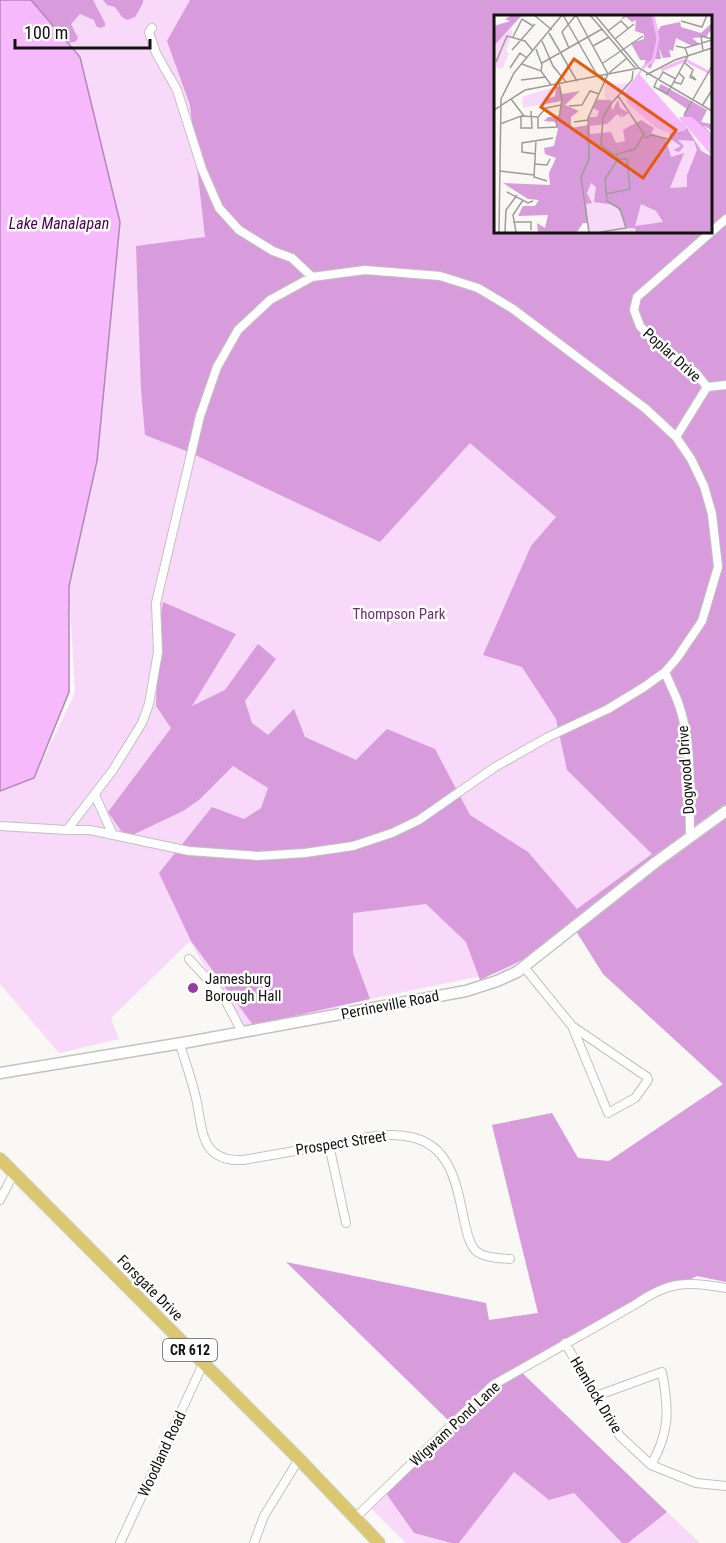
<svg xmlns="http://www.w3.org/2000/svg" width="726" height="1543" font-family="'Roboto Condensed',sans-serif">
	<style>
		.green { fill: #f8d9fa; fill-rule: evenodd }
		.forest { fill: #d89cdd; fill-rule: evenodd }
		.water { fill: #f6b9fc; stroke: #b287b6; stroke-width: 1.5 }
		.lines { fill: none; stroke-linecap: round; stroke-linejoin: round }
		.street-casing { stroke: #c3c2be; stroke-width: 10 }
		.secondary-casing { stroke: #c3c2be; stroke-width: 13 }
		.primary-casing { stroke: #d5d4d4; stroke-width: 14 }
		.street { stroke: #fff; stroke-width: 8 }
		.secondary { stroke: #fff; stroke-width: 10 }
		.primary { stroke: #dcc771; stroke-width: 12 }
		.poi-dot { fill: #993aa3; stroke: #fff; stroke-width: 2 }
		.labels { text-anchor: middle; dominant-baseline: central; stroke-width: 5; stroke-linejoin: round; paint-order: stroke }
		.shield { fill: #fff; stroke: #5a5958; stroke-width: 1.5 }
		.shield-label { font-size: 14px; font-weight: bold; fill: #131211 }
		.street-label { font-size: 15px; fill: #131211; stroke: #fff }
		.park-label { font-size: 15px; fill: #712b78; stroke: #fff }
		.poi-label { font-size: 15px; fill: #131211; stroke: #fff; text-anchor: start }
		.water-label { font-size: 16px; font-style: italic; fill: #4d0054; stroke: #fff }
		.inset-river { fill: none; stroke: #f6b9fc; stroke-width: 3 }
		.inset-road { fill: none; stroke: #9d9c99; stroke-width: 1.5 }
		.view { fill: #e8590c; fill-opacity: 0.15; stroke: #e8590c; stroke-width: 3 }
		.inset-edge { fill: none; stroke: #131211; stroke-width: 3 }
	</style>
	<rect width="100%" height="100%" fill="#f9f8f4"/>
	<path class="green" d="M31,0H726V812L524,967L370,999L242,1032L190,941L111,1018L119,1039L59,1053L0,984V791L34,778L75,693L69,586L97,461L120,222L80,57ZM495,16H710V231H495Z
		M514,1472L549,1500L574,1493L622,1543H459Z
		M383,1489L414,1533L451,1543H406L367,1504Z
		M667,1512L700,1543H628Z"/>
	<path class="forest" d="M31,0H93L105,23V26L100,28L96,26L94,20L80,14L71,24L78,38L75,42L67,43Z
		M103,0H143V3L135,17L127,20L122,17L115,7L107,5Z
		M190,0H726V1282L697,1276L517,1368L667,1512L628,1543H622L574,1493L549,1500L514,1472L459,1543H451L414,1533L383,1489L450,1422L286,1262L486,1303L489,1320L538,1313L492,1125L552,1113L578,1158L609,1161L723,1084L603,974L571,923L524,959L480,980L466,942L426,904L353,913V953L370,999L253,1025L191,941L159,873L212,807L244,819L261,808L268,788L233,766L199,800L183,811L126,838L108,812L171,728L156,706L159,626L163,602L236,634L192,706L225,690L258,644L276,659L245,701L252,723L268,735L294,709L305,737L356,760L387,729L435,749L470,815L528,852L577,909L652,854L567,770L556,719L522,667L483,655L531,546L556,517L470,443L380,542L189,452L145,435L141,390L136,246L205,237L190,105L167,41ZM495,16H710V231H495Z"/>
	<path class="water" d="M0,0H31L80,57L120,222L97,461L69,586V692L34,778L0,791Z"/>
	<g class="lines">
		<g class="street-casing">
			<path id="street" d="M152,28L149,32L156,53L177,90L202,169L219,208L239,230L273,251L292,258L312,277
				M707,387L696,373L652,339L640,326L634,310L637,297L726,219
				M676,437L707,387L726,385
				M665,672C669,682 674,692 678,702C693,743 689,792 690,836
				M95,795L112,833
				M0,826L67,830H90L189,851L258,856L305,853L353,846L392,833L419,820L495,767L548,737L608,709L644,687L665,672L677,658L702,621L718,567L712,514L704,486L691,459L676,437L646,409L513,309L478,288L440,276L365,270L312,277L270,300L238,330L217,367L200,416L156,603L158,652L149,704L142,723L113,770L67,830
				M189,959L223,996L242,1032
				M524,967L572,1026L608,1113L635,1098L648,1080L647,1077L572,1026
				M180,1044C185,1062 192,1080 196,1098C203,1130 200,1162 243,1160C272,1155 301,1150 329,1145C356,1140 383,1131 411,1137C453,1146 457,1189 465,1224C467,1233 469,1243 475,1250C483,1258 499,1258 510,1259
				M329,1145L346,1223
				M0,1200L14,1173
				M565,1343L620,1436L651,1465L696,1483L726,1486
				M596,1396L662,1372C669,1409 670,1432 651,1465
				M355,1518L493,1385L636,1304C669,1281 687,1281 726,1288
				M120,1543L203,1364
				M254,1543L264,1516L299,1459"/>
		</g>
		<g class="secondary-casing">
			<path id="secondary" d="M0,1073L188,1042L466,991L497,981L517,972L656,862L726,811"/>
		</g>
		<g class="primary-casing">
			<path id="primary" d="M0,1159L299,1459L379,1543"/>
		</g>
		<use href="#street" class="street"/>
		<use href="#secondary" class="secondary"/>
		<use href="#primary" class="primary"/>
	</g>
	<circle class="poi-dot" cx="193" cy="988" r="6"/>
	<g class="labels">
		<rect class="shield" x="163" y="1339" width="54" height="22" rx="4.5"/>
		<g class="shield-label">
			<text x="190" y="1350">CR 612</text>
		</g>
		<g class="street-label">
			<text transform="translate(672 355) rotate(42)">Poplar Drive</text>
			<text transform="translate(686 770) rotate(-94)">Dogwood Drive</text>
			<text transform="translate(390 1005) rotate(-11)">Perrineville Road</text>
			<text transform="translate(341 1143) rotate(-9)">Prospect Street</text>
			<text transform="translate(150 1288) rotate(45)">Forsgate Drive</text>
			<text transform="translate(596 1395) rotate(59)">Hemlock Drive</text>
			<text transform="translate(455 1424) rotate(-43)">Wigwam Pond Lane</text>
			<text transform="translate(162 1454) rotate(-65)">Woodland Road</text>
		</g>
		<g class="park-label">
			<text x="399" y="614">Thompson Park</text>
		</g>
		<g class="poi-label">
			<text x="205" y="979">Jamesburg<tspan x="205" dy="17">Borough Hall</tspan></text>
		</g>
		<g class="water-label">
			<text x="59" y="223">Lake Manalapan</text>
		</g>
	</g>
	<g transform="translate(494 15)">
		<rect width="218" height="218" fill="#f9f8f4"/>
		<path d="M16,14L19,17L12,35L15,39L8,54L0,52V31ZM137,68L129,81L133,88L162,113L175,118L193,113L217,146V217H95L87,162L94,105L103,83L111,84L110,70ZM66,70L51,89L29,93L28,82Z" fill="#f8d9fa"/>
		<path d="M18,0H28L0,31V39V11L16,6L11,4ZM130,0H160L164,16L167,11L186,7L187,12L207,18L217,9V15L212,22L198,23L205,29L198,31L182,23L179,36L175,35L177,42L169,43L165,33L167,44H161L156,54L152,49L149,53L152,45H146L137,28L150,24V19L141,16L142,5L138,7L132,2L127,5ZM167,69L213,95L207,107L217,109V115L209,110L217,119L189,101L193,94L164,74ZM62,72H66L68,79L86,76L71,90L85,96L77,102V113L94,110L95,102H103L105,96L99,93L103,85H117L118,96L124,85L126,93L135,98L129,102L127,96L128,103L123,99L113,109L96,111V119L117,117L122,128L131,126L129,115L147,105L160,113L157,118L172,124L177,142L190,138L176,173L193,172V160L203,135L200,126L184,125L190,131L185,137L179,135L187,131L175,123L176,118L193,113L207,136L217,141V217H142L141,213H132L128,199L121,190L100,187L102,172L97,168L93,178L98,188L92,189L94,208H89L83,217H44L43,208L51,213L54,200L24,201L29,191H41L45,185L34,184L9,168L56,170L55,158L62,143L51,139L50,133L60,131L64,114L62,107L50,106L54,102H65L67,86L51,89V85L61,81ZM147,189L162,196L169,207L141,211Z" fill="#d89cdd" fill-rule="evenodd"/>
		<path d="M148,53L146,60L188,108L185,102H198L217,119V140L192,111L191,116L175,118L162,113L133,88L130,78Z" fill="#f6b9fc"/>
		<path class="inset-river" d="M148,53L159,46L164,24L159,0M167,55L191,45L218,59"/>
		<path class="inset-road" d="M40,0L58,15M69,0L103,60M82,0L114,59L94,103L95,144L87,162L95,217M96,0L142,54M101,0L145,53M187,6L208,12L213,0M114,16L127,6L134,13M55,18L83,66M19,22L28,4L39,11M121,24L140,9M48,26L59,51L72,67M99,31L115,22M182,31L191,33L218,25M75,33L68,17L82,0M42,34L48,50L47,56M18,35L41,9M209,36L207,21L218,24M2,47L13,21L31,26L39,36M48,48L108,14M109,48L149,21M191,48L199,55L196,62L202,65L197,60M28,49L47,56L57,70M16,53L26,38L33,43M115,58L133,43M152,60L181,45L218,33M165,64L169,57L182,64M27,65L52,62M163,65L160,72L173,79L194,41L191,33M180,67L187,69L190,63L185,58M65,68L68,84L67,90L66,97V99L62,106L63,112L44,113V102L52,93L67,90M124,81L150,119L141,134L120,140L107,130L109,103L116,90L138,65L139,56M17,84L30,101M75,91L88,90L96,76L105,79M208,91L218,75M0,95L31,75L145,53L218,96M190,100L218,51M27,101V113H38L37,96M88,106L80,107L94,105M6,109L27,101L44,102M150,123L158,120L174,124M42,125L40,162L53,166M42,139L28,137V128L59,123M41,149L53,150L56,144M6,156L40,160M13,177L34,188L39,186M112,179L136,174L133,144H124M19,207H37V215M5,217L7,84L20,58L68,0M11,217L12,195L23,180M22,217L19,200L29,185M107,217L132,213L126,194L113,186L111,164L124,144L122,140"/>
		<path class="view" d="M80,44L182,115L149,163L47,92Z"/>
		<rect width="218" height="218" class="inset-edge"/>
	</g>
	<path d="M15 39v9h135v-9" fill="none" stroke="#131211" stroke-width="3"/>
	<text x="24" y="39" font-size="18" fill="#131211" stroke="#ffffff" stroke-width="4.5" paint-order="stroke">100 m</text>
</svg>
